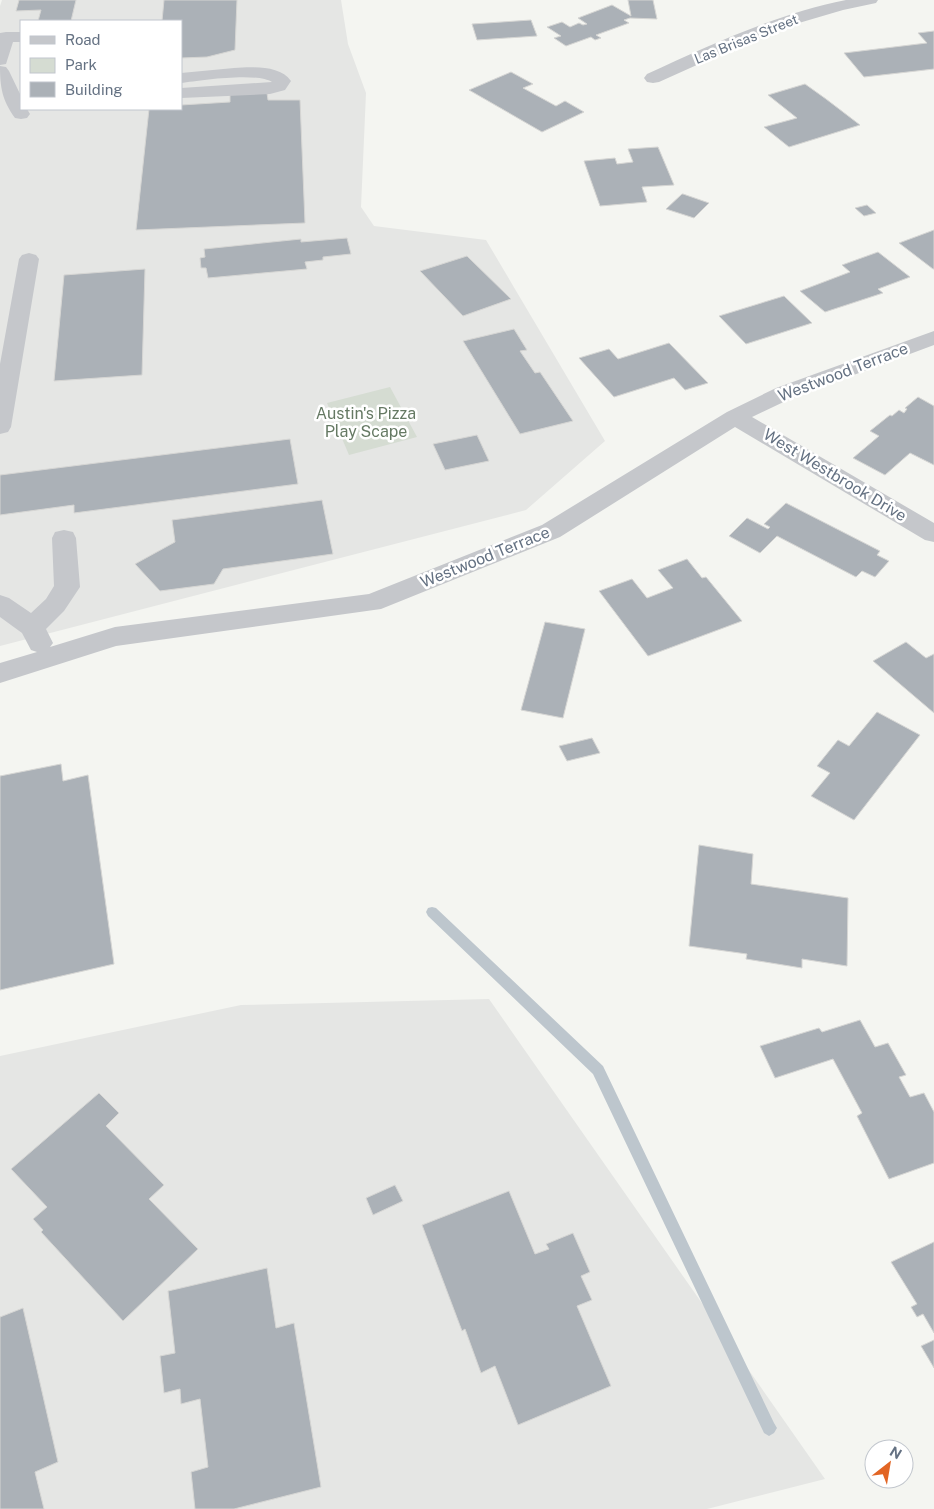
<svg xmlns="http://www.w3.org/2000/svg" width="934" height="1509" font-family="'Public Sans',sans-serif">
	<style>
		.built { fill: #e5e6e4; fill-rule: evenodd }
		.green { fill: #d5dcd2 }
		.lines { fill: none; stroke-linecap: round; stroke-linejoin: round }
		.stream { fill: #bdc6cd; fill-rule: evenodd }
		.building { fill: #abb1b7; stroke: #d6d6d4 }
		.minor { fill: #c5c7cb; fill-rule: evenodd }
		.labels { text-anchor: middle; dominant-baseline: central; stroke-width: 5; stroke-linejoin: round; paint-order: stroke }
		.far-street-label { font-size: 14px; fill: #647182; stroke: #fff }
		.street-label { font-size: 16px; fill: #647182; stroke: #fff }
		.park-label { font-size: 16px; fill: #657963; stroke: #fff }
	</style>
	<rect width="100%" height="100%" fill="#f4f5f1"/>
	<path class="built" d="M2,0H341L348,44L366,93L361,207L374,226L486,240L605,441L526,510L0,646V6ZM21,21H181V109H21Z
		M489,999L825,1479L707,1509H0V1056L241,1005Z"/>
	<path class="green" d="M390,387L417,437L349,455L327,403Z"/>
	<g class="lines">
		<path class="stream" d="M432,907L436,908L603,1066L774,1423L777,1428L774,1433L769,1436L764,1433L593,1074L428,916L426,912L428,908Z"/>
	</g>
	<path class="building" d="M19,0H76L71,21H38L41,10L16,11Z
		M164,0H237L235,50L207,57L181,58V21H162Z
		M628,0H653L657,19L630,18L624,20L629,23L596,35L601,38L595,40L591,37L566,46L554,38L561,36L547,27L562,22L570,27L579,23L583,25L587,24L578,18L612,5L631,16Z
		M531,20L537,36L477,40L472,24Z
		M934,31V69L864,77L844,53L927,43L918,33Z
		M511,72L533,84L523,88L556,106L565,101L584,112L542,132L469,90Z
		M805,84L826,99L860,125L789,147L764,127L797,118L768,95Z
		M267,93L268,100H300L305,223L136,230L149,109H181V105L230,102V94Z
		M658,147L674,185L642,187L647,202L600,206L584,161L615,158L617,164L633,162L628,149Z
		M682,194H683L709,203L694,218L666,209Z
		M867,205L876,213L864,216L855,208Z
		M934,230V269H933L899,243Z
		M347,238L351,254L323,257V260L305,262L307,269L208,278L206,268H201L200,258L205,257L204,249L301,239V242Z
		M878,252L910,277L878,289L883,293L825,312L800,291L850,272L842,265Z
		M467,256L511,299L463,316L420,271Z
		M145,269L142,375L54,381L64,275Z
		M784,296L812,323L746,344L719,316Z
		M514,329L527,350L520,351L535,373L540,372L573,421L520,434L463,341Z
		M669,343L708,383L685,390L674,378L614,397L579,358L609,349L618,359Z
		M918,397L934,406V465L910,453L885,475L853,458L879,436L870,431L890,415L892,416L899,410L904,413L907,409L905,408Z
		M477,435L489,461L445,470L433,444Z
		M290,439L298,484L74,513V505L0,515V475Z
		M322,500L333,554L223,569L214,584L160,591L135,564L175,542L172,520Z
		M786,503L880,551L877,555L889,561L875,577L862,571L856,577L777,536L760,553L729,536L747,518L768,529L770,527L764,524Z
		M687,559L702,578L706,577L742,621L648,656L599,591L632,579L647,598L673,588L658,570Z
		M545,622L585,629L563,718L521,710Z
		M906,642L926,658L934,654V713L873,661Z
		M877,712L920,735L854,820L811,796L830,773L817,766L838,740L849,746Z
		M592,738L600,753L567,761L559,746Z
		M61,764L63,781L88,775L114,964L0,990V776Z
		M699,845L753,854L751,884L848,898L847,966L802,959V968L746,959L747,954L689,946Z
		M860,1020L875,1047L888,1043L906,1075L899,1077L910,1097L924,1093L934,1112V1163L889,1179L857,1116L862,1113L833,1059L775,1078L760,1046L819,1028L822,1032Z
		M99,1093L119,1113L106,1126L164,1185L149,1199L198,1249L123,1321L41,1232L43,1230L33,1219L47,1207L11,1169Z
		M395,1185L403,1201L373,1215L366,1198Z
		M509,1191L535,1254L549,1249L546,1244L573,1233L590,1272L581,1276L592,1300L577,1306L611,1386L518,1425L495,1366L481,1373L465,1329L462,1331L422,1225Z
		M934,1242V1333L923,1314L917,1317L911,1307L917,1304L891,1262Z
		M267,1268L276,1328L294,1323L321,1487L234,1509H195L191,1472L208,1467L200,1399L181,1404L180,1389L164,1393L160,1356L175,1353L168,1291Z
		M23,1308L58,1462L35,1472L44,1509H0V1317Z
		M934,1340V1368L921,1346Z"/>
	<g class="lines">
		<path class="minor" d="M846,0H878L876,3L843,10L792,25L739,46L659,82L653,83L647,82L644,78L647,74C711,45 776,14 846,0Z
			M6,32H21V42H13L6,64L0,65V33Z
			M0,66L6,67L9,71L21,96V109H27L30,114L27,118L21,119L15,118C2,100 0,87 0,66Z
			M234,68C252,67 280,65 291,81L285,90L270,94L181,98V88L272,82C257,72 201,80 181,83V73Z
			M29,253L36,255L39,259L11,427L8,432L0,434V364L19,259L22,255Z
			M934,331V345L792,398L752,417L934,523V542L925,540L735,427L560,537L381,609L116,646L0,683V663L37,652L31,650L22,633L0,617V595L9,598L31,613L46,599L54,586L52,538L55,532L64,530L73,532L76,538L80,587L64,611L46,629L53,643L50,647L115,627L369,594L542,525L727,412L776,388Z"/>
	</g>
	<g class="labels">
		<g class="far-street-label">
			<text transform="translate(746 39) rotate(-22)">Las Brisas Street</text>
		</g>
		<g class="street-label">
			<text transform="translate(843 372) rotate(-21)">Westwood Terrace</text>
			<text transform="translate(835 475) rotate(31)">West Westbrook Drive</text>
			<text transform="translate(485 557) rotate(-22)">Westwood Terrace</text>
		</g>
		<g class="park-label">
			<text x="366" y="413">Austin's Pizza<tspan x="366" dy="18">Play Scape</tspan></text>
		</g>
	</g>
	<rect x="20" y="20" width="162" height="90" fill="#ffffff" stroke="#c1c6cd"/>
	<rect x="30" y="36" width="25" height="8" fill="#c5c7cb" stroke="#c1c6cd"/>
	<text x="65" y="45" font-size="15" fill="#647182">Road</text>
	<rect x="30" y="58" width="25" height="15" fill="#d5dcd2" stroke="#c1c6cd"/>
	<text x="65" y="70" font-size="15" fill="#647182">Park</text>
	<rect x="30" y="82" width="25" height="15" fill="#abb1b7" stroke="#c1c6cd"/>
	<text x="65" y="95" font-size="15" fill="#647182">Building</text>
	<g transform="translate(889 1464) rotate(31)"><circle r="24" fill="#ffffff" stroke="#c1c6cd"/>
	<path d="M0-4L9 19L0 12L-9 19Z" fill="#e26524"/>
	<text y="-8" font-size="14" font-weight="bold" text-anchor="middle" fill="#647182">N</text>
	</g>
</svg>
